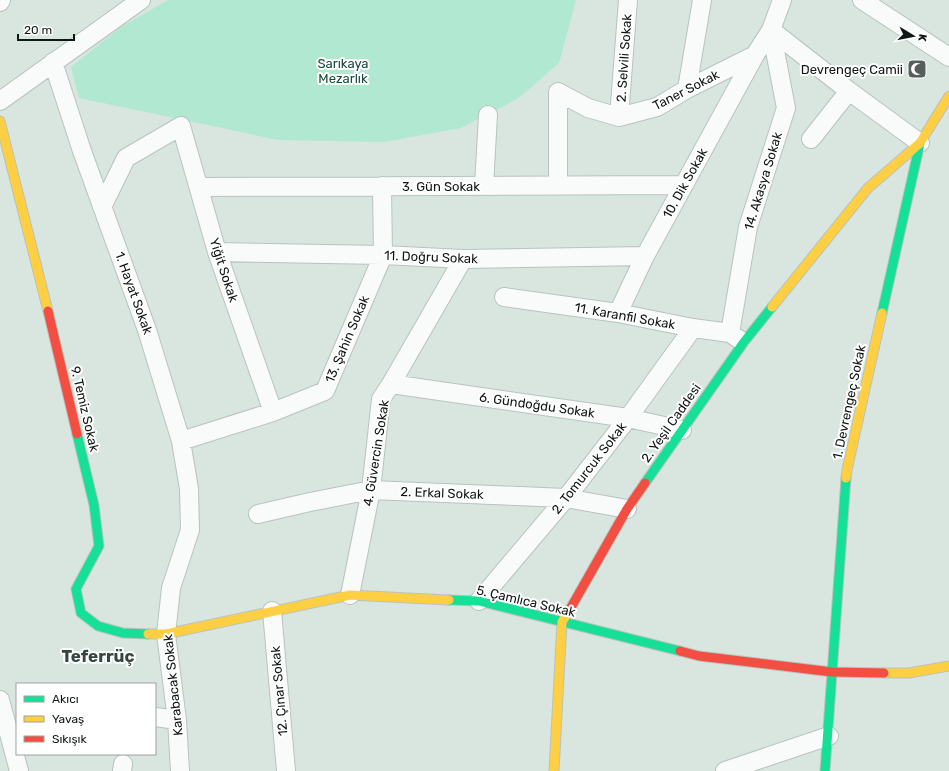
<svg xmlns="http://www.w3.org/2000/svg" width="949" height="771" font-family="Rubik,sans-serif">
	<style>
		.green { fill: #b0e8d1 }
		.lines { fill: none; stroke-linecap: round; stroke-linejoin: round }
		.street-casing { stroke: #b8c3be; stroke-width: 20 }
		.fast-casing { stroke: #b8c3be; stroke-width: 11 }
		.slow-casing { stroke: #b8c3be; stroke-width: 11 }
		.jam-casing { stroke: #b8c3be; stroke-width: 11 }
		.street { stroke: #f9fbfa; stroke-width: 18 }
		.fast { stroke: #16e098; stroke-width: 9 }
		.slow { stroke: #ffcf43; stroke-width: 9 }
		.jam { stroke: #f24e42; stroke-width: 9 }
		.labels { text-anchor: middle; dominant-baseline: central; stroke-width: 4; stroke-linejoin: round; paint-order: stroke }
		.street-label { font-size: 13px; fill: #0f1714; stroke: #fff }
		.park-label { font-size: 13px; fill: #184a38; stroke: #fff }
		.poi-label { font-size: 13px; fill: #0f1714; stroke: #fff; text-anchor: end }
		.district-label { font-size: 17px; font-weight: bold; fill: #34473f; stroke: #fff }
	</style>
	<rect width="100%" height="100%" fill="#d9e6e0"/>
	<path class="green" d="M168,0H576L559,63L519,98L461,128L384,142L278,140L79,98L71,67L121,27Z"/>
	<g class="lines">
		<g class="street-casing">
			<path id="street" d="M862,0L949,57
				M0,2L1,0
				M771,30L849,91L920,143
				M53,62L82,151L147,330L181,441L189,489L190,530L171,588L166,634L177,720L180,771
				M687,89L702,0
				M0,101L141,0
				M619,117L628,0
				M811,139L849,91
				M558,185V92L588,108L619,117L657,107L687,89L755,55L771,30L782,0
				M484,186L488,115
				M199,187L683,185
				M102,207L126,158L181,126L217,252L273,412
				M217,252L383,255L463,259L645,256
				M504,297L618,313L693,328L730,333L740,340
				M618,313L645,256L755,55
				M730,333L748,227L786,108L771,30
				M391,384L628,418L682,430
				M181,441L273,412L325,391L383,255L382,186
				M258,514L310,502L371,490L566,498L627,509
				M350,595L371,490L381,399L391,384L463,259
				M479,601L566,498L628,418L693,328
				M272,611L286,771
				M0,700L19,771
				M155,717L177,720
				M122,771L123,764
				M725,771L829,736"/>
		</g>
		<g class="fast-casing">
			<path id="fast" d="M882,313L920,143
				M77,434L94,505L99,546L76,589L81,613L98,626L123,633L148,634
				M645,483L744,342L772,307
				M449,600L479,601L680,651
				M825,771L846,478"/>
		</g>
		<g class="slow-casing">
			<path id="slow" d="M0,121L48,311
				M772,307L868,188L920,143L949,96
				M846,478L847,470L882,313
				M148,634H166L350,595L449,600
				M884,673H909L949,666
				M554,771L562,622L569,611"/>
		</g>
		<g class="jam-casing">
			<path id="jam" d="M48,311L77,434
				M569,611L627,509L645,483
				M680,651L699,656L832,672L884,673"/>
		</g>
		<use href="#street" class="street"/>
		<use href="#fast" class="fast"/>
		<use href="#slow" class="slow"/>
		<use href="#jam" class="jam"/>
	</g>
	<defs>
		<g id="mosque-square" transform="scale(1)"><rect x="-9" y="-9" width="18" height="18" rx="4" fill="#565f5b" stroke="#fff"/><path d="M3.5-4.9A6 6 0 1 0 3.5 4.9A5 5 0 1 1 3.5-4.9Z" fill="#fff"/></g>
	</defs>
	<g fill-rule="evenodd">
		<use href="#mosque-square" x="917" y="69"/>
	</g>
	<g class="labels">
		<g class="street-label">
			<text transform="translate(624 58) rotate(-86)">2. Selvili Sokak</text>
			<text transform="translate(686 90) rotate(-27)">Taner Sokak</text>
			<text transform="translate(763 181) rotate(-73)">14. Akasya Sokak</text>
			<text transform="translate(685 183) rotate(-61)">10. Dik Sokak</text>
			<text x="441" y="186">3. Gün Sokak</text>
			<text transform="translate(431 257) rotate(2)">11. Doğru Sokak</text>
			<text transform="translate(224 270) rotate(72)">Yiğit Sokak</text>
			<text transform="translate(134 293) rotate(70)">1. Hayat Sokak</text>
			<text transform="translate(625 316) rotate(10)">11. Karanfil Sokak</text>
			<text transform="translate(347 339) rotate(-67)">13. Şahin Sokak</text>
			<text transform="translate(849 402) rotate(-78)">1. Devrengeç Sokak</text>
			<text transform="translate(537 405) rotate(8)">6. Gündoğdu Sokak</text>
			<text transform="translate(85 409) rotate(77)">9. Temiz Sokak</text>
			<text transform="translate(671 423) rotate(-55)">2. Yeşil Caddesi</text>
			<text transform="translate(376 453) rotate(-81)">4. Güvercin Sokak</text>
			<text transform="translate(589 468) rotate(-52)">2. Tomurcuk Sokak</text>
			<text transform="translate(442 493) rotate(2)">2. Erkal Sokak</text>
			<text transform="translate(526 601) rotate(13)">5. Çamlıca Sokak</text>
			<text transform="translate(173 685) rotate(-96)">Karabacak Sokak</text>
			<text transform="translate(279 691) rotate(-95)">12. Çınar Sokak</text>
		</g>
		<g class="park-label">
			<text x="343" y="63">Sarıkaya<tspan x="343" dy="15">Mezarlık</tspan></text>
		</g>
		<g class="poi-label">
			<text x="903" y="69">Devrengeç Camii</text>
		</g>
		<g class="district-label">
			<text x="98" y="656">Teferrüç</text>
		</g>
	</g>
	<rect x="16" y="683" width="140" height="72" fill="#ffffff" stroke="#9fa2a1"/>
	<rect x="24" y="696" width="20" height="6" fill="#16e098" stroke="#9fa2a1"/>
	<text x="52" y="703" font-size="12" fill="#0f1714">Akıcı</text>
	<rect x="24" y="716" width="20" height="6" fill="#ffcf43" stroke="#9fa2a1"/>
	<text x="52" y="723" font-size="12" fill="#0f1714">Yavaş</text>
	<rect x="24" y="736" width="20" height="6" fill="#f24e42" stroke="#9fa2a1"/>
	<text x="52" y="743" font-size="12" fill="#0f1714">Sıkışık</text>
	<g transform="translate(913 36) rotate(100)" stroke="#ffffff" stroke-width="3" paint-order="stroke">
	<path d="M0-3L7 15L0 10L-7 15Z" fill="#0f1714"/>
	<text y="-6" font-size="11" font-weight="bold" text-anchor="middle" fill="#0f1714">K</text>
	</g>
	<path d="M18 34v6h56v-6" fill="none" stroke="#0f1714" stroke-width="2"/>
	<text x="24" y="34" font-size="12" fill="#0f1714" stroke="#ffffff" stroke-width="3" paint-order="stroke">20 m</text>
</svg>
